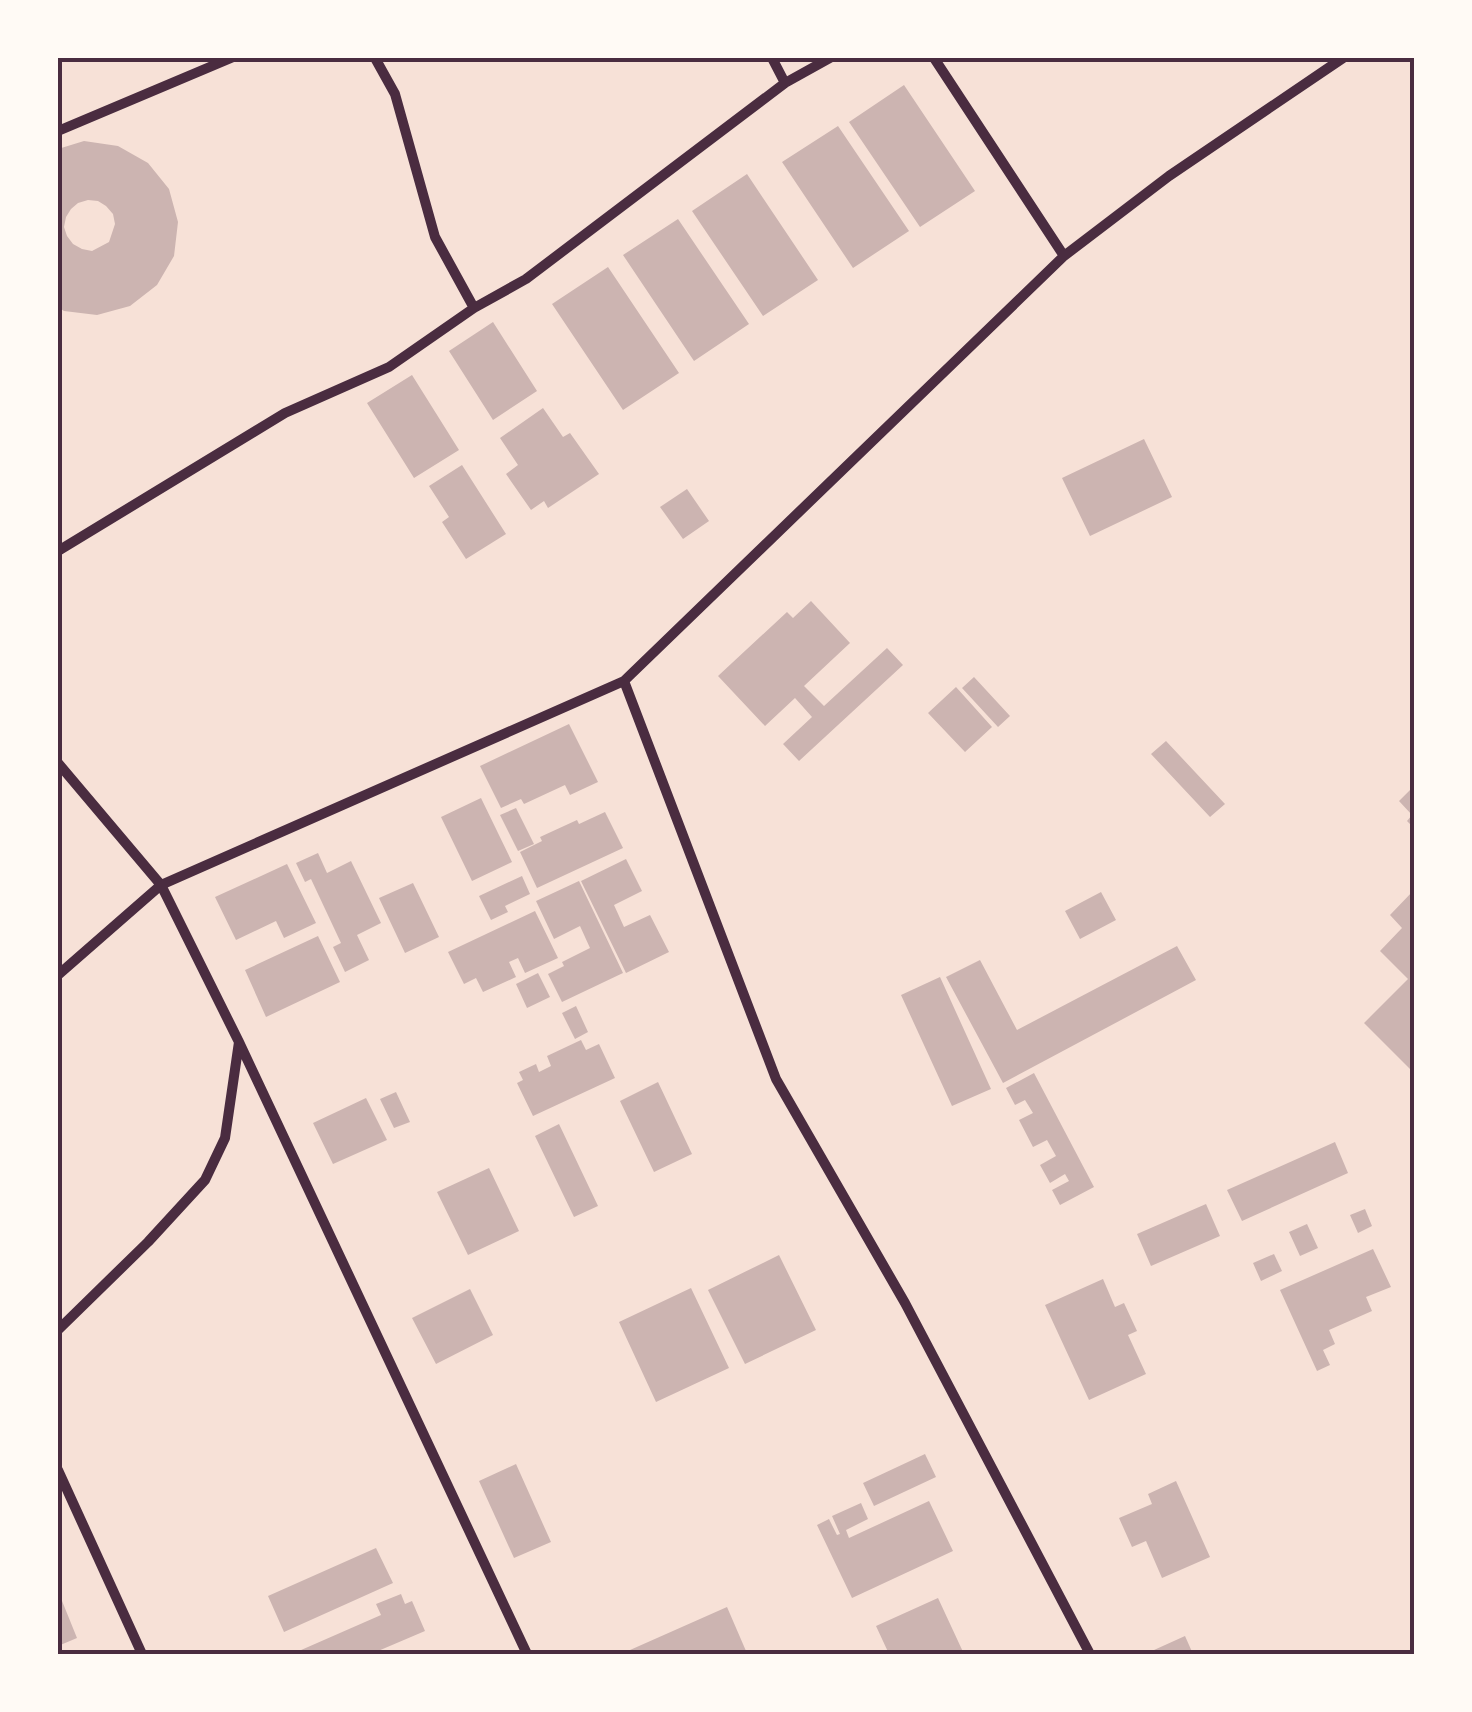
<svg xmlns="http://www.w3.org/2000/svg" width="1472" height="1712" font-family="Roboto,sans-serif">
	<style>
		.building { fill: #ccb4b1; fill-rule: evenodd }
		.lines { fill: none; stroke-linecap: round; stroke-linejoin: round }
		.minor { stroke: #4a2c40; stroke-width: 10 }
		.neatline { fill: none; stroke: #4a2c40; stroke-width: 4 }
	</style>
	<rect width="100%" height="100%" fill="#f7e1d7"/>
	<path class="building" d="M904,85L975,191L920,227L849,122Z
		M838,126L909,231L853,268L782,162Z
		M84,141L118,146L148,163L169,189L178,222L174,256L157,285L130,306L97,315L64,311L58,307V149ZM88,200L98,201L106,206L113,214L115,224L109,242L92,251L82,249L73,244L67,236L64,227L66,217L71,209L78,203Z
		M747,174L818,280L763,316L692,211Z
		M678,219L749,324L694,361L623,255Z
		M608,267L679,373L623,410L552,304Z
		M493,322L537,391L493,420L449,351Z
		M412,375L459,450L414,478L367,403Z
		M543,408L563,437L570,433L599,474L548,508L544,501L531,510L506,474L518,465L500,438Z
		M1144,439L1172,497L1090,536L1062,478Z
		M462,465L506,534L466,559L442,522L449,517L429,486Z
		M687,489L709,521L683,539L660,507Z
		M811,601L850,643L804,686L824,706L887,648L903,665L799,761L783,744L812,717L795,698L765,726L718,676L787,612L793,618Z
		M974,677L1010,716L998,727L962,688Z
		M956,687L992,727L965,752L928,713Z
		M569,724L598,782L570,795L565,785L524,804L521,799L501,808L480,766Z
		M1166,741L1225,804L1210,817L1151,754Z
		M1414,786V828L1407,821L1412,815L1399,801Z
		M481,798L512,862L472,881L441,817Z
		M516,808L534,844L518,851L500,815Z
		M605,812L623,848L537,888L520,852L542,841L540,837L577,820L579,824Z
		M318,853L327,873L351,861L381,923L357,935L369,960L345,972L333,947L341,943L311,879L305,882L296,863Z
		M626,859L642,891L614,905L624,927L650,915L669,952L626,973L581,881Z
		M287,864L316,923L284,938L276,921L236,940L215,897Z
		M522,876L530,894L505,906L508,912L491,920L479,896Z
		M579,881L623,973L562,1002L548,974L564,966L562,962L590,948L580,926L554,939L536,901Z
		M413,883L439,937L405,953L379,898Z
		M1414,890V1073L1364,1023L1408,979L1380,951L1402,928L1390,915Z
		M1101,892L1116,920L1080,939L1065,911Z
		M535,911L558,958L525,973L518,958L509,962L516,977L483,992L476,978L464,984L448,952Z
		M318,936L340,982L266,1017L245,970Z
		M1177,946L1196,980L1003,1083L946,977L980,960L1017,1030Z
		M538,973L550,997L527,1008L516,984Z
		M940,977L991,1089L952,1106L901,995Z
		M576,1006L588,1032L575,1039L562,1013Z
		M581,1040L586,1050L599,1044L615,1078L533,1116L517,1083L523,1080L519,1072L536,1064L539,1072L551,1066L547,1056Z
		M1034,1073L1094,1187L1060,1205L1052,1190L1069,1181L1065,1174L1050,1183L1040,1165L1056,1156L1047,1140L1033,1147L1019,1120L1033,1113L1025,1100L1015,1105L1006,1088Z
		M658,1082L692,1154L654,1172L620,1101Z
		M396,1092L410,1122L394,1128L380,1099Z
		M366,1098L387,1140L333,1164L313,1123Z
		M559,1124L598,1206L574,1217L535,1136Z
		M1335,1142L1348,1173L1242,1221L1227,1190Z
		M489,1168L519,1231L468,1255L437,1192Z
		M1206,1204L1220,1236L1151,1266L1137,1234Z
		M1365,1209L1372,1226L1358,1233L1350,1215Z
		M1307,1224L1318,1248L1300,1256L1289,1232Z
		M1373,1249L1391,1287L1366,1297L1372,1311L1329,1330L1335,1344L1323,1350L1330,1365L1317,1371L1280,1290Z
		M1274,1254L1282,1271L1261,1281L1253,1263Z
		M779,1255L816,1330L745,1364L708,1290Z
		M1103,1279L1115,1307L1124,1303L1137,1331L1128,1335L1146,1374L1089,1400L1045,1305Z
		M691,1288L729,1368L656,1402L619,1322Z
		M470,1289L493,1335L436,1364L412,1318Z
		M925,1454L936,1477L874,1506L863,1483Z
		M516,1464L551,1542L514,1558L479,1481Z
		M1176,1481L1210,1557L1162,1578L1146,1541L1132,1547L1119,1518L1152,1504L1148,1494Z
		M929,1501L953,1551L852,1598L817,1525L829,1519L837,1535L840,1534L832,1516L861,1503L868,1519L846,1530L849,1538Z
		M376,1548L393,1583L284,1632L268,1596Z
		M58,1591L77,1638L58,1646Z
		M401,1594L405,1604L412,1601L425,1631L371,1654H292L381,1615L376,1604Z
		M938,1598L964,1654H889L876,1626Z
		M727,1607L746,1651L739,1654H621Z
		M1185,1636L1193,1654H1156L1154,1650Z"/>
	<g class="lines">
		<path class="minor" d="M375,58L395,94L435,237L474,308L526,279L785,83L830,58
			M772,58L785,83
			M934,58L1064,256
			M58,131L231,58
			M58,551L285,413L389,367L474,308
			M624,681L776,1079L905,1303L1090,1654
			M58,763L161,885L239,1042L527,1654
			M58,975L161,885L624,681L1064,256L1169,176L1343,58
			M58,1330L148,1242L205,1180L225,1138L239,1042
			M58,1470L142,1654"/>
	</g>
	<rect width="1472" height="1712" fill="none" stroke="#fffaf5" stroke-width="120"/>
	<rect x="60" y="60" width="1352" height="1592" class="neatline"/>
</svg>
